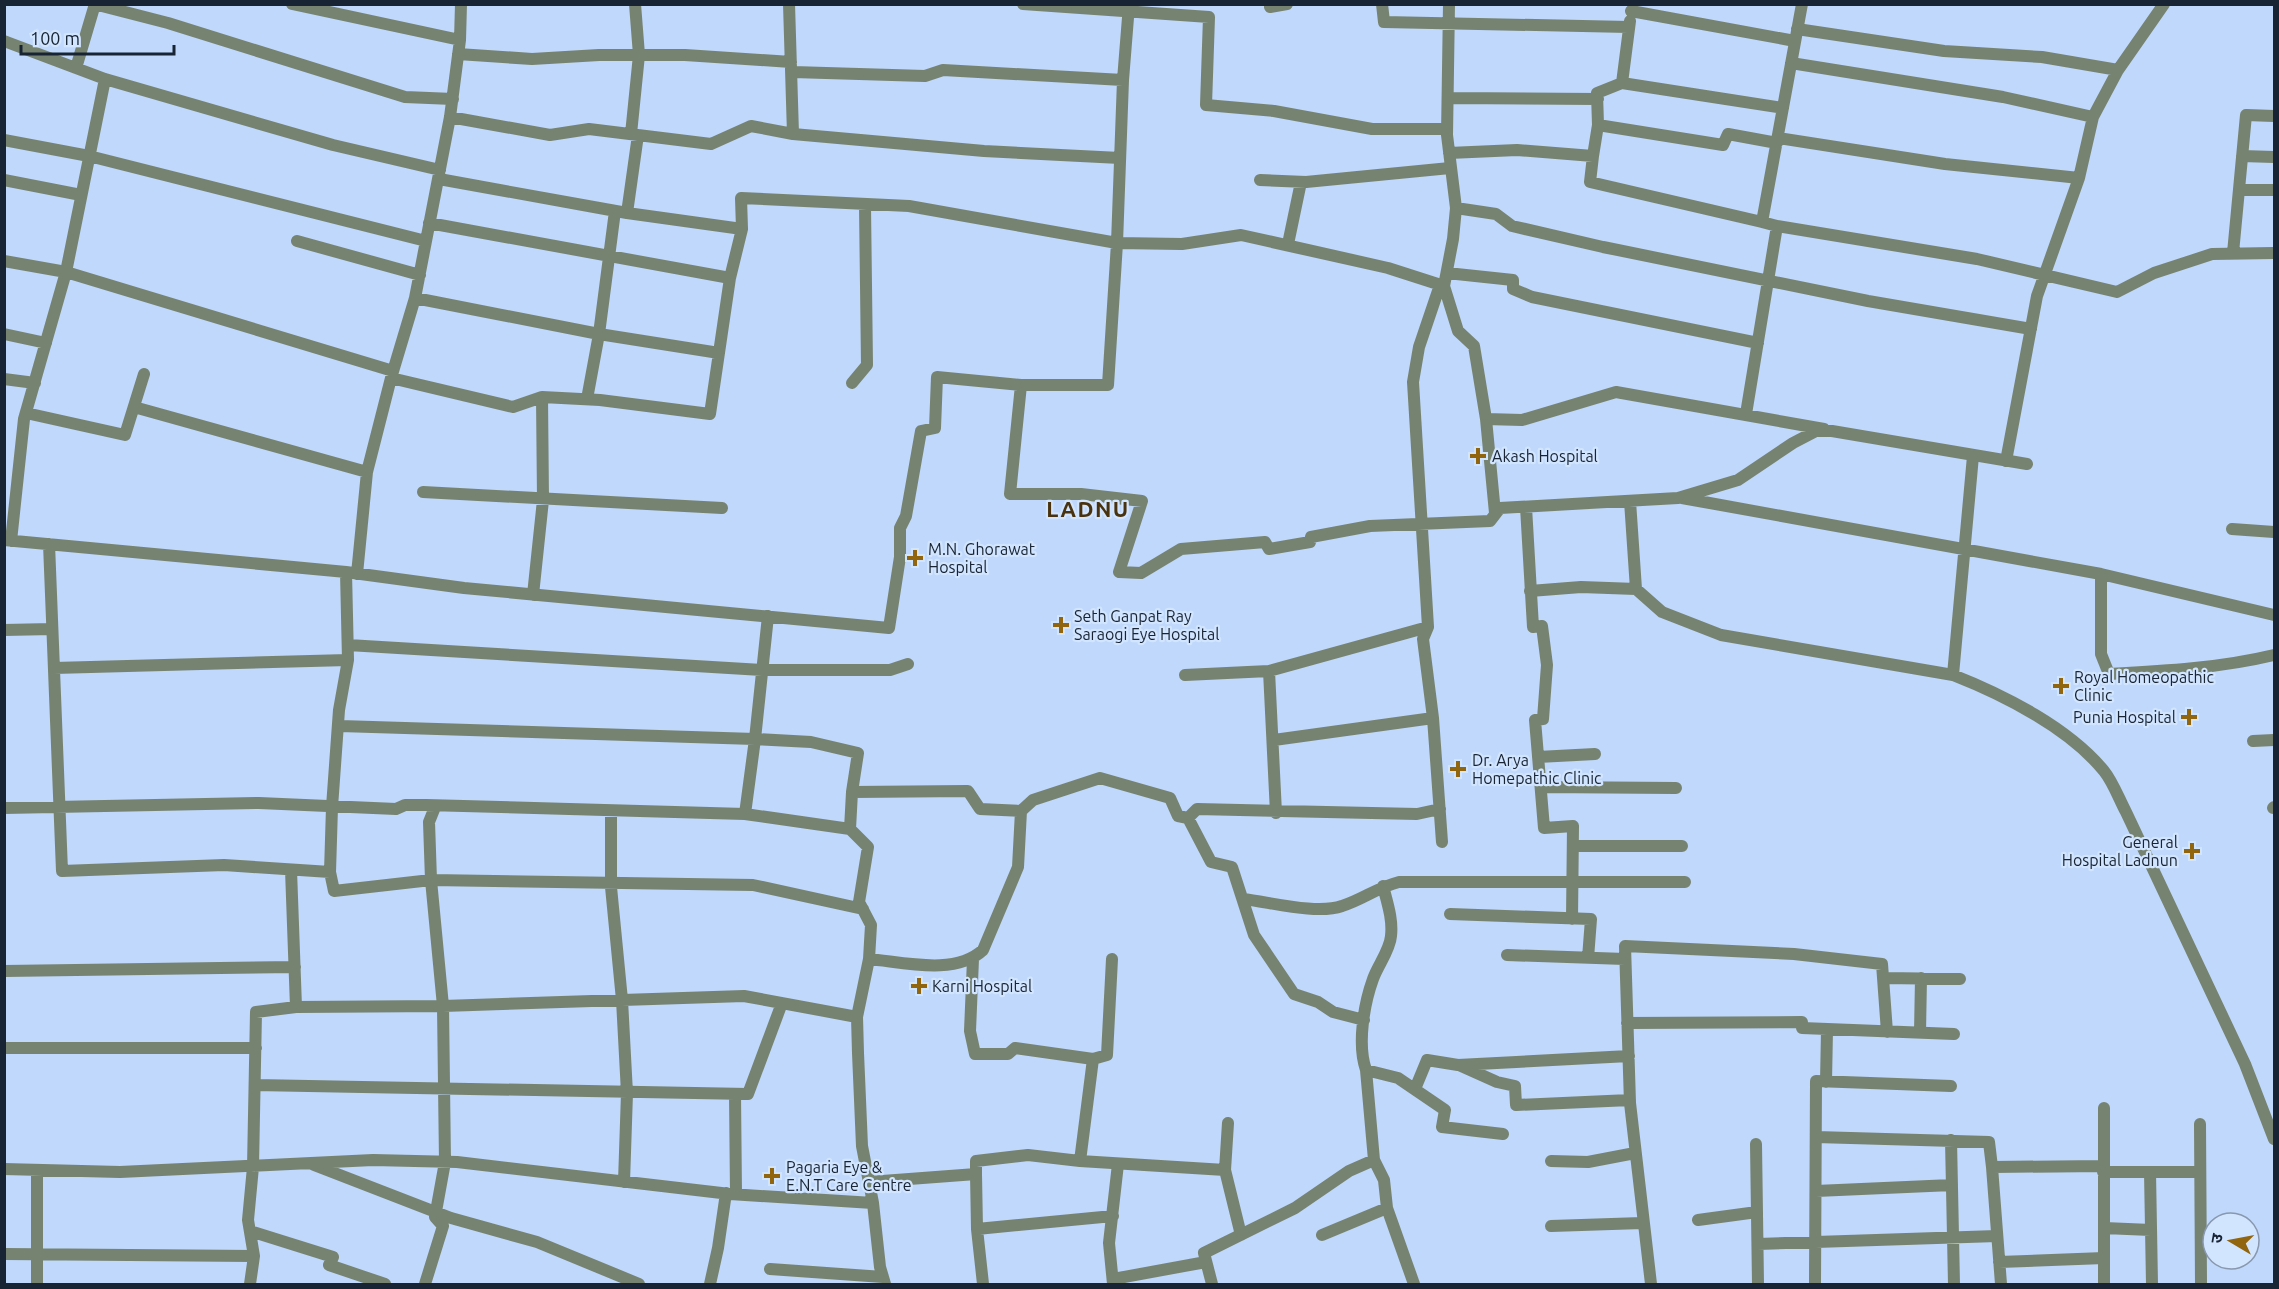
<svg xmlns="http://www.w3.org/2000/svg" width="2279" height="1289" font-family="Ubuntu,'Noto Sans Devanagari',sans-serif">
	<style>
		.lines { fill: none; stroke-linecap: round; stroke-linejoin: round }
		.minor { stroke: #768371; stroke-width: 12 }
		.poi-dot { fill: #91640e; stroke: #d2e5ff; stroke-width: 2 }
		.labels { text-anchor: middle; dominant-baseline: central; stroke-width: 4.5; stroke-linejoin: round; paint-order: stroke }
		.poi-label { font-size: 16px; fill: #182434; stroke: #d2e5ff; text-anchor: start }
		.district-label { font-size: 22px; font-weight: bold; letter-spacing: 1.5px; fill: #49330f; stroke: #d2e5ff }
	</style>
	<rect width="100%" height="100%" fill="#bfd8fb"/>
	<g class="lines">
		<path class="minor" d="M94,4L168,23L405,97L453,99
			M292,4L460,40
			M1023,4L1209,17L1206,105L1274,111L1372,129H1447
			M1382,4L1384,22L1629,27
			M1449,4L1447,135L1456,208L1453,239L1444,286L1458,331L1474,346L1486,419L1495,513
			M1270,7L1287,4
			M1631,11L1795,41
			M1797,29L1944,51L2042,57L2118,70
			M4,41L105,79L333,145L440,170
			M458,54L532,59L599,55H685L791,62
			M1791,63L2003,97L2093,117
			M76,68L95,4
			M793,72L925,76L943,70L1123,80L1129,5
			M1123,80L1117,243L1182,244L1241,235L1388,268L1444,286
			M1622,83L1630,21
			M1449,98L1598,99
			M450,117L550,135L589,129L711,144L751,126L793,134L789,4
			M1598,125L1597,93L1622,83L1783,108
			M631,134L639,55L635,4
			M793,134L984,151L1120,158
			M1778,138L1945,164L2079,178
			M4,140L89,156L426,241
			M1449,153L1517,150L1593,156L1590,182L1762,222
			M1593,156L1598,125L1723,145L1728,134L1777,143
			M2242,156L2274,157
			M439,179L627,213L742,229L741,198L909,206L1117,243L1108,385H1021
			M4,180L81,195
			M1260,180L1306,182L1450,168
			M2239,190H2274
			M1456,208L1496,214L1512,226L1603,247L1868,301L2031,329
			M627,213L638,135
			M429,223L730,278
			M1777,226L1977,259L2117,292L2154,273L2212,254L2274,253
			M297,241L420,275
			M1288,244L1301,182
			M2233,253L2246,115L2274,116
			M4,261L66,272L393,371
			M1447,273L1513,280V289L1532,297L1758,343
			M1440,285L1419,347L1413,382L1428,627L1423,639L1433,718L1442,842
			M415,298L599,334L719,353
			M4,334L46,343
			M391,378L513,407L542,397L600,400L710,414L730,278L742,229
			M4,379L35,383
			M852,383L867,365L865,206
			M587,399L599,334L615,211
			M134,407L367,472
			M26,413L125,435L144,374
			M1746,414L1777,226L1762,222L1802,4
			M1486,419L1522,420L1616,392L1824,429
			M2006,461L2037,296L2079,178L2093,117L2118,70L2164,4
			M423,492L722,508
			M1682,498L2101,574L2274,615
			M1630,501L1636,589L1662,612L1721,635L1953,675C2004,695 2069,728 2104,771C2113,782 2119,799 2126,812L2245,1064L2274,1139
			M1526,507L1533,627L1542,626L1547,665L1543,719L1535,720L1544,828L1573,826L1572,919
			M2232,529L2274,532
			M4,540L346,572L464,588L889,628L900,557V528L906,516L921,431L935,428L937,377L1021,385L1010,494H1081L1142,501L1119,572L1141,573L1181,549L1265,542L1269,549L1310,542L1311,537L1370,526L1490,521L1500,508L1678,498L1738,480L1793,443L1816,431H1832L2027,464
			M11,541L24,419L66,272L105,79
			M49,544L62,871L224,865L330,872
			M346,572L348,660L339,710L332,807L330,872L334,891L431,880L753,885L863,909
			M357,574L367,472L391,378L415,298L450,117L460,40L461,4
			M2101,574V654L2109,674C2165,671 2220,668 2274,655
			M1530,591L1581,587L1636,589
			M533,595L543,500L542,397
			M768,616L755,739L811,742L858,753L852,792L850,829L868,847L859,902L871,925L869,959L857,1017L858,1053L862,1146L873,1203L880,1267L885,1284
			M4,630L52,629
			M348,645L762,670H890L908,664
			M54,668L348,660
			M1269,671L1276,813
			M1185,675L1269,671L1428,627
			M1953,675L1973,456
			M1274,740L1433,718
			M2253,741L2274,740
			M1538,757L1595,754
			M1541,787L1676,788
			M852,792L968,791L980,809L1021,811L1033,800L1100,778L1170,798L1178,816L1188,818L1211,862L1232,867L1254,935L1294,994L1318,1002L1333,1012L1364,1020
			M4,808L259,803L396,809L405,805H426L745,814L755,739L340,726
			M2273,808L2274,807
			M611,811V887L622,1000L627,1093L624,1182
			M745,814L850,829
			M1188,818L1197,809L1417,814L1440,809
			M1573,846H1682
			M1383,886C1387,902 1393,919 1391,936C1390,950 1378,965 1373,979C1364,1004 1357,1044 1366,1070L1374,1160L1384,1180L1387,1208L1414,1284
			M1243,899C1270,902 1317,915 1342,906C1362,900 1378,887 1399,882H1685
			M1450,914L1591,919L1588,958
			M1507,955L1625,959
			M869,959C903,962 955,976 983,950L1018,867L1021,811
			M973,959L970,1031L975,1054H1008L1015,1048L1093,1059
			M4,971L295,967
			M1883,978L1960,979
			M296,1007L443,1006L744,996L857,1017
			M1627,1023L1802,1022V1028L1954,1034
			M1920,1033L1921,978
			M4,1048H256
			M1459,1065L1497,1082L1515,1086L1516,1105L1630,1100
			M1366,1070L1398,1078L1445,1110L1442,1127L1503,1134
			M1826,1082L1827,1030
			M255,1085L748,1094L782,1003
			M1415,1089L1427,1060L1458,1065L1629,1056
			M735,1094L736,1194
			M2104,1108V1284
			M1228,1123L1225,1170L1241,1235
			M2200,1124L2201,1284
			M1816,1137L1989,1142L1992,1167
			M1951,1140L1954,1284
			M1756,1144L1758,1284
			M1080,1161L1093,1059L1107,1055L1112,959
			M1551,1161L1588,1162L1635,1153
			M314,1165L451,1218L537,1242L639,1284
			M4,1169L120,1172L373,1160L457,1162L730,1194L873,1203
			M37,1170V1284
			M2103,1172H2200
			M2150,1172L2152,1284
			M976,1174L977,1229L983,1284
			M869,1182L976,1174V1161L1028,1155L1080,1161L1225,1170
			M1816,1191L1952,1185
			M1698,1220L1757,1212
			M1551,1226L1642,1223
			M2104,1228L2151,1230
			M977,1229L1113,1216
			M250,1231L333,1257L329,1265L385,1284
			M1322,1235L1387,1208
			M1758,1244L1997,1236
			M4,1254L254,1256
			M1999,1262L2104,1258
			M770,1269L883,1277
			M1113,1279L1206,1262
			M250,1284L254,1256L248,1220L253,1167L256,1012L296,1007L291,870
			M425,1284L443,1226L435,1217L445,1162L443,1006L431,880L429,822L435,807
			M710,1284L718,1248L726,1193
			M1113,1284L1109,1243L1118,1164
			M1212,1284L1204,1253L1295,1208L1349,1171L1374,1160
			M1651,1284L1630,1103L1625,946L1794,954L1882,964L1887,1032
			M1815,1284L1816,1081L1951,1086
			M2001,1284L1992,1167L2103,1166"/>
	</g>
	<g class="poi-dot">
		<path d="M1475 447h6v6h6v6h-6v6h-6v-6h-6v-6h6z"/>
		<path d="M912 549h6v6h6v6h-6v6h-6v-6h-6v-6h6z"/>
		<path d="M1058 616h6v6h6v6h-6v6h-6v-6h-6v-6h6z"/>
		<path d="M2058 677h6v6h6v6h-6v6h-6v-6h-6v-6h6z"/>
		<path d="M2186 708h6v6h6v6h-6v6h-6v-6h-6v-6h6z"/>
		<path d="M1455 760h6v6h6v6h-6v6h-6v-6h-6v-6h6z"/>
		<path d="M2189 842h6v6h6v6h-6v6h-6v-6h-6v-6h6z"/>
		<path d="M916 977h6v6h6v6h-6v6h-6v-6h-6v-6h6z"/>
		<path d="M769 1167h6v6h6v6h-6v6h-6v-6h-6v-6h6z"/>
	</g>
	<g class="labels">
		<g class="poi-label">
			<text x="1492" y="456">Akash Hospital</text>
			<text x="928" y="549">M.N. Ghorawat<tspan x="928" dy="18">Hospital</tspan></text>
			<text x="1074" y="616">Seth Ganpat Ray<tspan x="1074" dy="18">Saraogi Eye Hospital</tspan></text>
			<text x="2074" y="677">Royal Homeopathic<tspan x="2074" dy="18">Clinic</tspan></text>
			<text x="2176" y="717" text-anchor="end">Punia Hospital</text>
			<text x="1472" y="760">Dr. Arya<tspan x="1472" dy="18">Homepathic Clinic</tspan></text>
			<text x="2178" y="842" text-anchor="end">General<tspan x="2178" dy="18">Hospital Ladnun</tspan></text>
			<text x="932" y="986">Karni Hospital</text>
			<text x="786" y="1167">Pagaria Eye &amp;<tspan x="786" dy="18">E.N.T Care Centre</tspan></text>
		</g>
		<g class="district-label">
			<text x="1088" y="508">LADNU</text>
		</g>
	</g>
	<rect width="2279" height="1289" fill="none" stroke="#182434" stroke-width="12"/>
	<g transform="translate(2231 1241) rotate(280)"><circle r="28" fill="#d2e5ff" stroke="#8898ae" stroke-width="1.5"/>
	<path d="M0-4.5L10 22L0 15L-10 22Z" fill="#91640e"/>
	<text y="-9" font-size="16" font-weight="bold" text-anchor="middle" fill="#182434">उ</text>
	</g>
	<path d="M21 45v9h153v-9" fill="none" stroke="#182434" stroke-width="3"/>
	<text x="30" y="45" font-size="18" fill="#182434" stroke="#d2e5ff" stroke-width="4.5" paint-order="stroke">100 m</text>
</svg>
